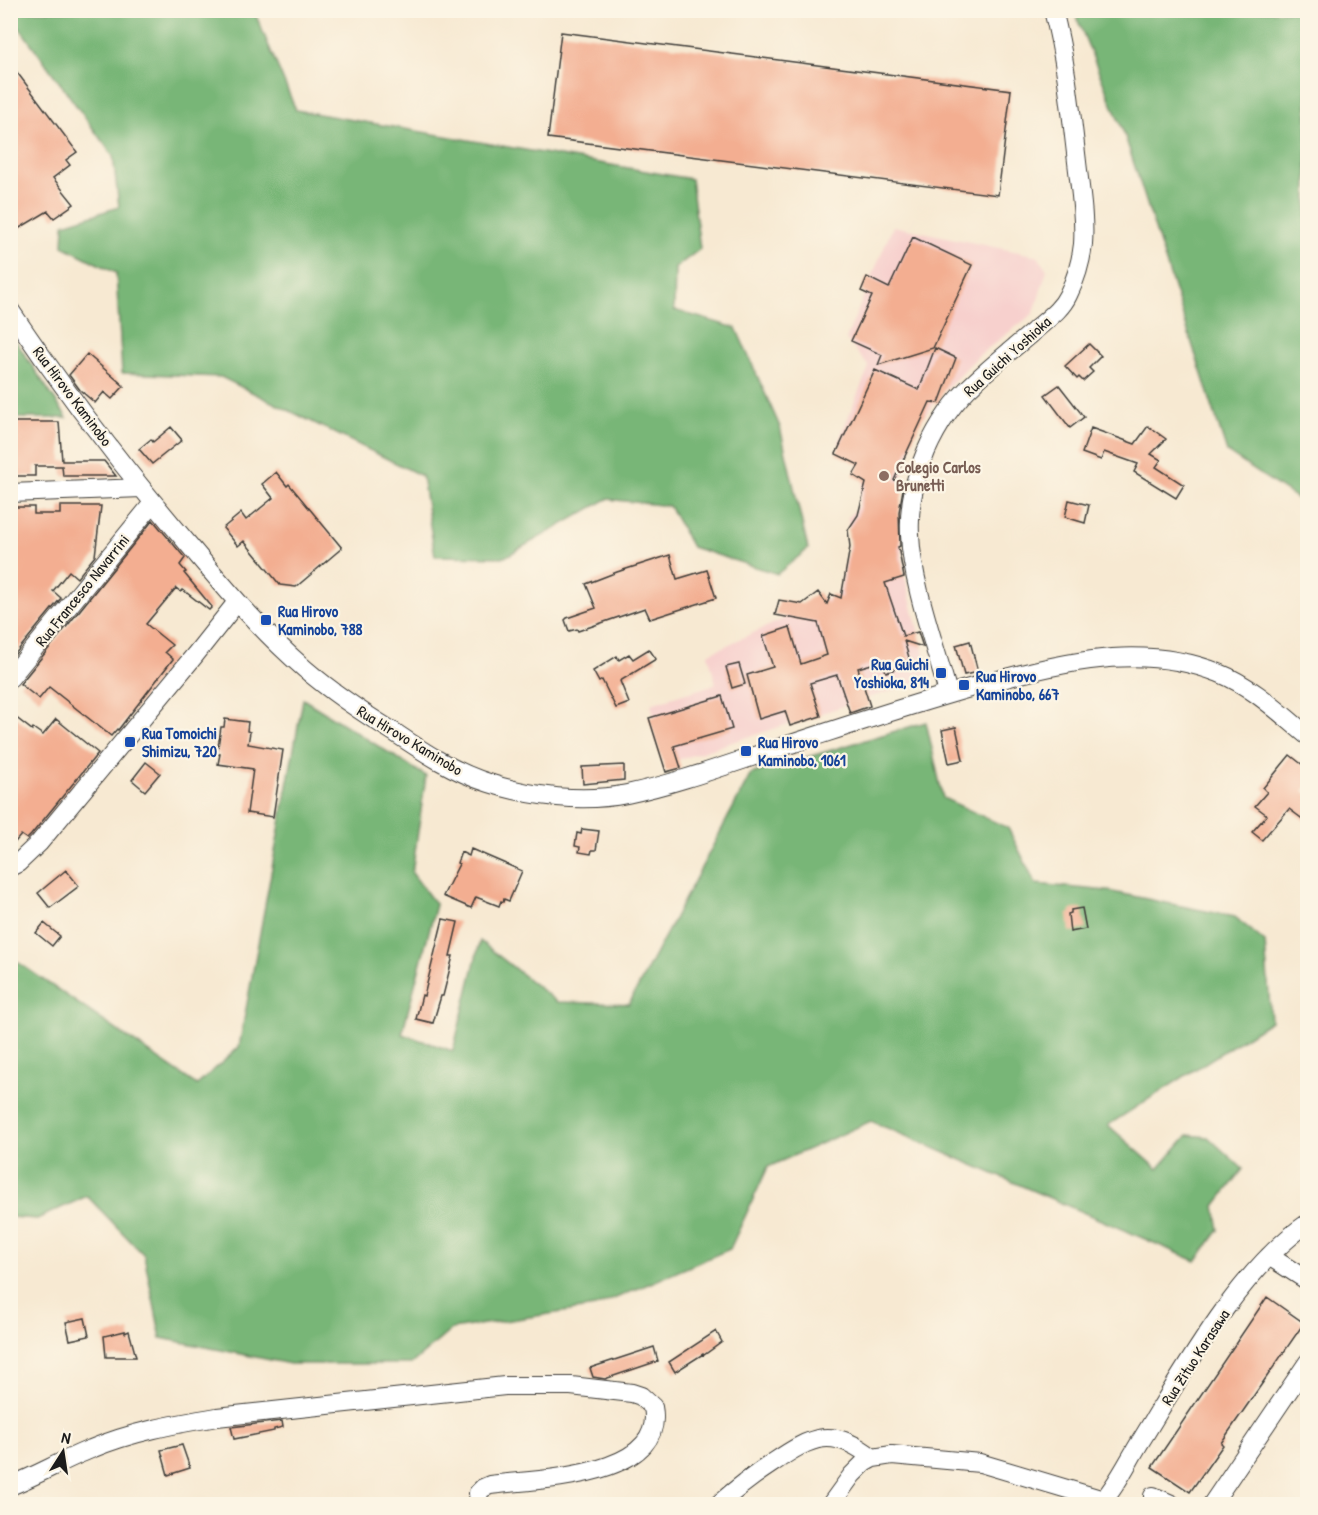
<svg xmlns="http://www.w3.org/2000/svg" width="1318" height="1515" font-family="'Patrick Hand',sans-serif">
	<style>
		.built { fill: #f7d0cd }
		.forest { fill: #78b677; stroke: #4a694a; stroke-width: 1.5 }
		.building { fill: #f3ae91 }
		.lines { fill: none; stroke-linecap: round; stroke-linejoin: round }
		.minor-casing { stroke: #3d3b37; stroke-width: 20 }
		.minor { stroke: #fff; stroke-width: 18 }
		.education-dot { fill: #8d6e63; stroke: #fcf5e5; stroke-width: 2 }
		.transit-dot { fill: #1a4fb4; stroke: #fcf5e5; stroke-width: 2 }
		.labels { text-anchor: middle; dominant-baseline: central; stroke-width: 4.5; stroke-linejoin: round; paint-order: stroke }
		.street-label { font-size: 16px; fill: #1c1c1c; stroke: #fcf5e5 }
		.education-label { font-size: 16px; font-weight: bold; fill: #785e54; stroke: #fcf5e5; text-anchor: start }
		.transit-label { font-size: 16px; font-weight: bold; fill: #164399; stroke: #fcf5e5; text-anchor: start }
	</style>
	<rect width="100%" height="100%" fill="#fcf5e5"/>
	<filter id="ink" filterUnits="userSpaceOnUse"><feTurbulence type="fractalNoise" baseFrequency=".0167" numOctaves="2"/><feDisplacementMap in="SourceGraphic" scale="12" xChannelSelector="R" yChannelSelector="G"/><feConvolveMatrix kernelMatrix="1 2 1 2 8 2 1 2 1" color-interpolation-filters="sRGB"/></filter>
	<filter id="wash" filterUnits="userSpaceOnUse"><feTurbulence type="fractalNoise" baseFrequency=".008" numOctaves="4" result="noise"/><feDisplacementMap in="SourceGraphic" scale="24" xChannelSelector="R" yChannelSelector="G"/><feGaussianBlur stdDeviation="1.35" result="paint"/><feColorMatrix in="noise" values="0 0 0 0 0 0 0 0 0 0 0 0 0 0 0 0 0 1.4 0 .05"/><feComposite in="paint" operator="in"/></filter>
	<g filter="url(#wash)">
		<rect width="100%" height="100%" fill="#f7e9d2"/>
		<path class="built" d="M893,226L1038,256L1047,270L1034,313L978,356L940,395L917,426L897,496L904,574L930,678L665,764L651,704L716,684L708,654L839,593L850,541L848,517L858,507L868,457L838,442L869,367L846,339Z"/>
		<path class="forest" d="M10,11H254L296,110L691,179L700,249L675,268L674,310L736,328L780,427L808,549L777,574L692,547L669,506L607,499L505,557L435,556L422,476L221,377L122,373L116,273L63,246L64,224L119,207L113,156L11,16Z
			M1074,11H1307V508L1305,504L1227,452L1125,136Z
			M11,334L67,418H11Z
			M303,699L426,776L412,873L436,905L402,1034L453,1051L480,941L557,1002L629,1004L751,774L926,722L943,798L1008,828L1036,884L1108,891L1235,917L1265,942L1271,1021L1108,1125L1158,1169L1188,1135L1208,1137L1243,1169L1215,1206L1219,1230L1196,1261L871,1121L768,1167L730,1249L595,1307L452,1329L411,1364H290L161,1338L144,1255L87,1196L37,1219L11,1217L10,957L197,1085L239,1047Z"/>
		<g id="blocks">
			<path class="building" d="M561,32L1011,90L998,195L548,138Z
				M10,63L77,152L66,160L70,165L53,178L74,204L54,218L48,211L18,229L10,218Z
				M913,237L972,265L933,348L878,365L882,355L851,341L872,296L861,291L867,277L889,288Z
				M1089,344L1101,356L1089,368L1093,372L1083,381L1079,377L1077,379L1065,366Z
				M935,348L956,358L939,403L930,402L894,480L904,484L899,512L900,546L898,547L904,577L885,583L903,636L918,632L923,647L904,641L911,664L886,672L882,661L858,668L870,706L850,713L837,675L810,683L821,716L790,726L785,711L759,719L747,675L773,667L763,636L790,627L801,664L827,655L818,623L775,615L779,600L802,604L818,592L827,604L831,594L841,598L850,547L848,530L858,515L866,483L853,475L859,465L836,454L875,370L919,390Z
				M87,354L124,386L112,399L104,392L95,403L80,390L69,375Z
				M1059,385L1084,417L1070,428L1045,395Z
				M10,422H59L62,461H104L116,476H63L62,466H35V476H10Z
				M1148,426L1166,439L1151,454L1161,460L1156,467L1184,485L1176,498L1134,472L1138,464L1104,452L1101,460L1082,453L1091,428L1135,444Z
				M171,427L182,440L152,464L139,449L151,439L153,442Z
				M276,472L287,486L289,484L342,548L296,587L280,585L244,541L238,546L223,528L241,513L246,520L273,498L262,484Z
				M1069,500L1089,505L1085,523L1065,517Z
				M60,506H101L95,556L77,578L69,571L53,591L61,598L10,660V507H34V514H60Z
				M153,520L185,558L180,565L186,572L184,573L212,607L209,610L183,590L181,592L176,588L146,624L172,645L165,652L173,659L118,730L117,729L111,736L49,687L39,699L20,684Z
				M670,555L677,579L707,570L716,598L650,619L645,608L578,631L577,629L569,631L565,620L567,618L596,608L586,584L617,572Z
				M970,641L978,672L964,675L956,645Z
				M649,649L656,659L620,681L629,703L616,708L602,680L599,682L593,671L617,656L619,660L629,654L633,659Z
				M739,664L745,684L732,688L726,667Z
				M722,696L732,729L674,746L681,768L666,772L649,718Z
				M10,713L32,730L33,728L43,735L56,719L98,753L31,835L27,839L21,835L10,848Z
				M225,719L248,722L247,731L250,732L248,744L283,750L273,817L247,813L253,769L218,764L220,754H217L221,727H224Z
				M956,727L963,760L949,763L942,730Z
				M1290,755L1308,769V785L1303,791L1308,794V823L1289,809L1262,840L1252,832L1267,815L1255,806L1267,792L1263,788Z
				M146,762L160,773L145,791L132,780Z
				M624,765V780L583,784L582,767Z
				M582,829L599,831L596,850H592L591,854L579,852L580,847L575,846L577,833L581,834Z
				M471,849L522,871L509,901L504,899L503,902L501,901L499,906L476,897L471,908L443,896L459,864L457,863L461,852L469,856Z
				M66,870L79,886L50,908L38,893Z
				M1082,908L1086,929L1070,932L1068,914L1071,913V910Z
				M443,919L458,922L450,956H453L443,996H441L433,1023L416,1019L422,995L424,996Z
				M44,923L60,936L52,946L36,933Z
				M1267,1297L1304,1323L1221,1443L1223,1445L1190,1492L1152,1467Z
				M85,1318L89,1336L70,1340L66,1322Z
				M125,1331V1333L129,1331L136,1357H106L104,1336Z
				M716,1331L722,1342L704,1355L703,1354L675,1372L669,1362Z
				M654,1347L658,1361L605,1379L593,1377L590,1368Z
				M282,1421L283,1427L274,1429V1431L234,1439L231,1427Z
				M182,1445L190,1468L168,1475L161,1450Z"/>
		</g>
	</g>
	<g filter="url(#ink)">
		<use href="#blocks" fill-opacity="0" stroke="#3d3b37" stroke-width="1.5"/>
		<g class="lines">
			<g class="minor-casing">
				<path id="minor" d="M10,310C65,392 125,470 189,545C225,588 262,632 305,669C333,693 363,713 394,732C425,753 454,772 489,783C531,797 584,803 627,794C683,782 737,761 791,744C862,721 933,697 1006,678C1076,659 1149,645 1219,673C1252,686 1280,713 1308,736
					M10,493L142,488
					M10,678L153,503
					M948,693C935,645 912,584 910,535C907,479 934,419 976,381C994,364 1014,348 1034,331C1046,320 1061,310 1068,295C1076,279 1081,262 1083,244C1085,217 1080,189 1077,162C1071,111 1066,60 1053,10
					M10,867L18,863L39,843L195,655L237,602
					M1269,1256L1308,1281
					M10,1486C38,1475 63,1460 91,1449C131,1432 175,1424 217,1417L505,1386H571L632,1393L641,1396L653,1407C667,1479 533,1479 490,1485L483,1488L478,1493L479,1504
					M1153,1496L1171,1504
					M719,1504C736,1489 754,1475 774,1462C812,1436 833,1426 873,1458
					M831,1504L852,1475L864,1463L873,1458L892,1455L980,1463L1104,1500
					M1100,1504C1117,1486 1128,1461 1142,1439C1185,1369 1239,1270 1308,1223
					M1212,1504L1308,1362"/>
			</g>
			<use href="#minor" class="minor"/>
		</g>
	</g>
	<circle class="education-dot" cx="884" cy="476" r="6"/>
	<g class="transit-dot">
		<rect x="260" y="614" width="12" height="12" rx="3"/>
		<rect x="935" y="667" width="12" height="12" rx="3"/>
		<rect x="958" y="679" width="12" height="12" rx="3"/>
		<rect x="124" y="736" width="12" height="12" rx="3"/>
		<rect x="740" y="745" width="12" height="12" rx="3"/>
	</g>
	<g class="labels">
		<g class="street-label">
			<text transform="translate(1007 356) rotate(-42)">Rua Guichi Yoshioka</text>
			<text transform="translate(73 396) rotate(53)">Rua Hirovo Kaminobo</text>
			<text transform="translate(82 590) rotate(-51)">Rua Francesco Navarrini</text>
			<text transform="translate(410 740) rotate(31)">Rua Hirovo Kaminobo</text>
			<text transform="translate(1195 1357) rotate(-57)">Rua Zituo Karasawa</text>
		</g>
		<g class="education-label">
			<text x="896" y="467">Colegio Carlos<tspan x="896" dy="18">Brunetti</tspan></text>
		</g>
		<g class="transit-label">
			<text x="278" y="611">Rua Hirovo<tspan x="278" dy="18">Kaminobo, 788</tspan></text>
			<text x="929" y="664" text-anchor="end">Rua Guichi<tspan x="929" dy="18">Yoshioka, 814</tspan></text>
			<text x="976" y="676">Rua Hirovo<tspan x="976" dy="18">Kaminobo, 667</tspan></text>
			<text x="142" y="733">Rua Tomoichi<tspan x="142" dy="18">Shimizu, 720</tspan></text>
			<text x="758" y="742">Rua Hirovo<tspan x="758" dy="18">Kaminobo, 1061</tspan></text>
		</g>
	</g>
	<rect width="1318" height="1515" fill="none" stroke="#fcf5e5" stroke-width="36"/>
	<g transform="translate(63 1452) rotate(12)" stroke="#fcf5e5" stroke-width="4.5" paint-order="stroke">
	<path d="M0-4.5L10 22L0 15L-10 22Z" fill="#1c1c1c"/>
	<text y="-9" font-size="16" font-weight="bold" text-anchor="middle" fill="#1c1c1c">N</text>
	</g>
</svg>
